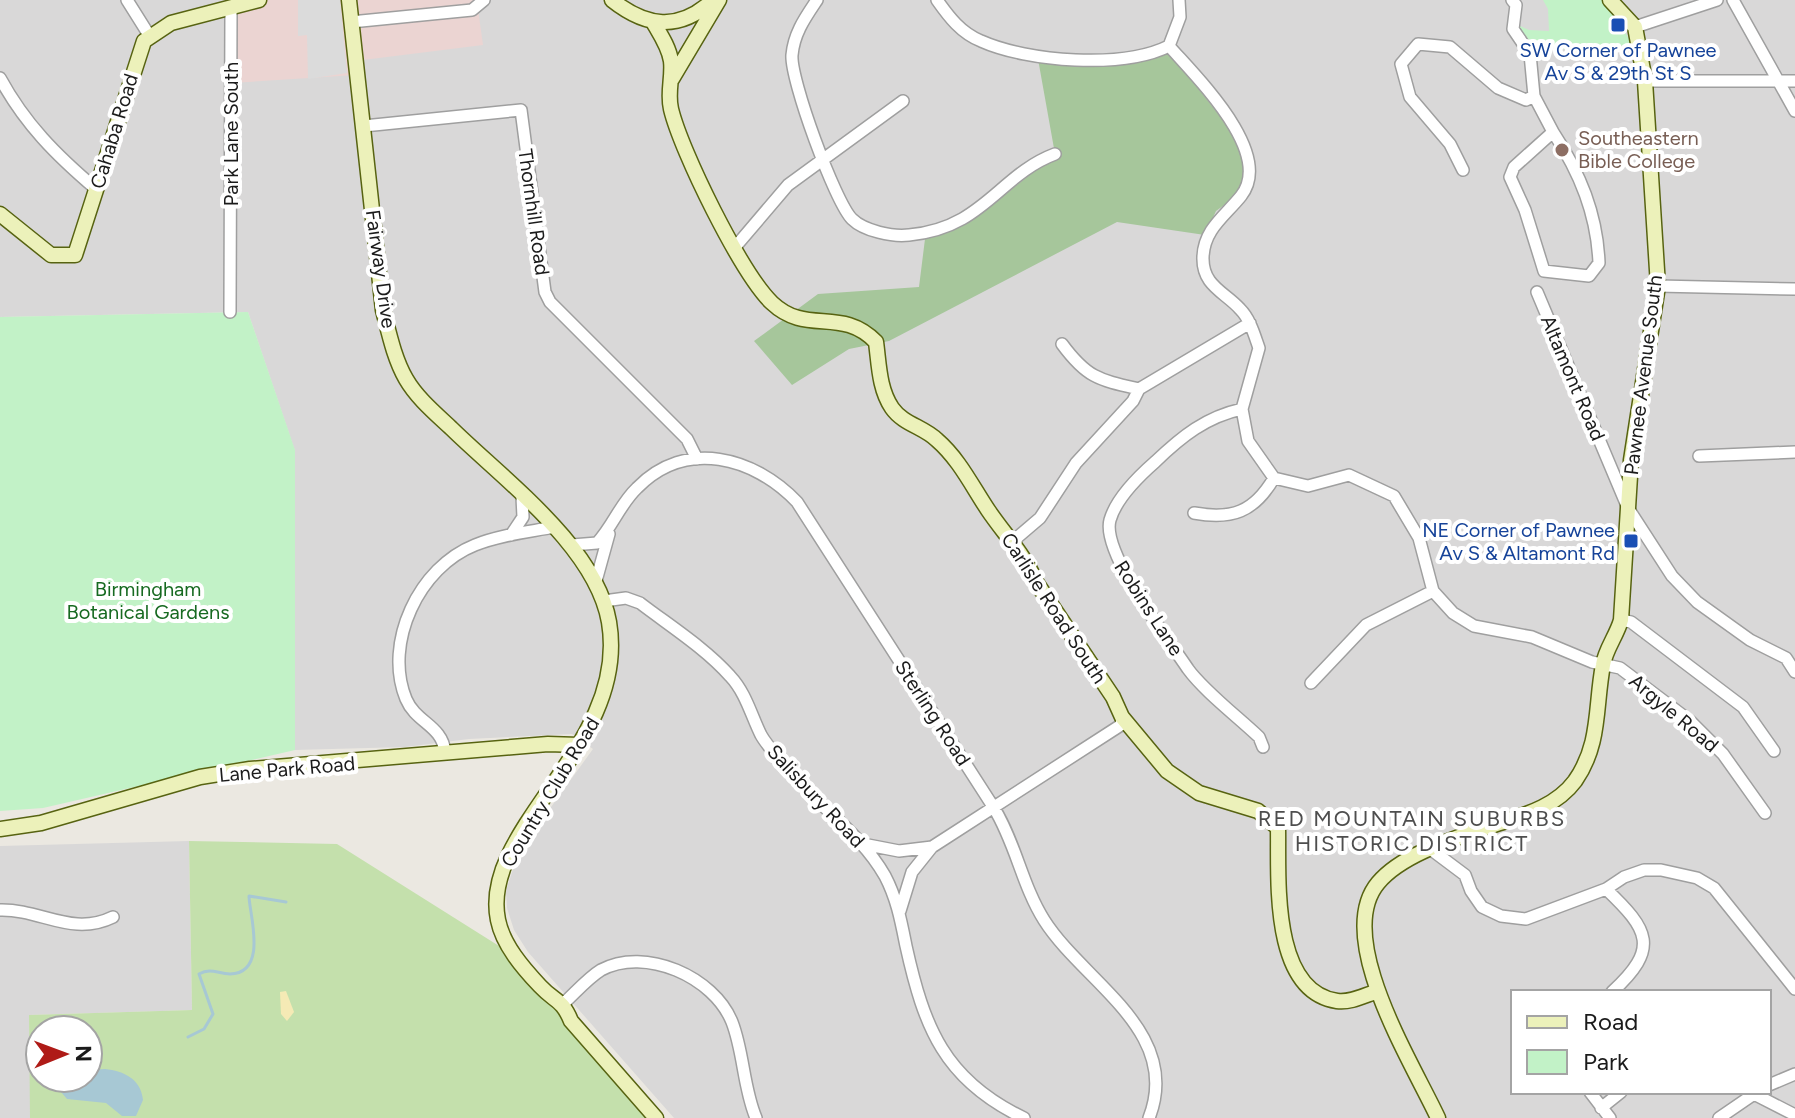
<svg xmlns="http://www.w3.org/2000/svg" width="1795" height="1118" font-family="Figtree,sans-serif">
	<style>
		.residential { fill: #d9d8d8; fill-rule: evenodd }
		.commercial { fill: #ebd4d2 }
		.grass { fill: #c4e0ac; fill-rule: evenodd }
		.forest { fill: #a6c69b }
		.sand { fill: #f5eab5 }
		.park { fill: #c2f2c7 }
		.parking { fill: #dbdbdb }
		.water { fill: #a7c8d4 }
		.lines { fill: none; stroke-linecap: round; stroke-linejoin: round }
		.stream { stroke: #a7c8d4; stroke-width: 3 }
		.street-casing { stroke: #9f9f9f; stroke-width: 14 }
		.secondary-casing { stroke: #576311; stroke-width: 17 }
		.street { stroke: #fff; stroke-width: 11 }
		.secondary { stroke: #ecf1ba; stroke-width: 14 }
		.transit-dot { fill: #1a4fb4; stroke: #fff; stroke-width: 3 }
		.education-dot { fill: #8d6e63; stroke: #fff; stroke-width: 3 }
		.labels { text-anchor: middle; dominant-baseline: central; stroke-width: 8; stroke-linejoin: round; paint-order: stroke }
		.transit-label { font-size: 20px; fill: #164399; stroke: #fff }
		.street-label { font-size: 20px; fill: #1b1b1b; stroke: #fff }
		.education-label { font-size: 20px; fill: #785e54; stroke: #fff; text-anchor: start }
		.park-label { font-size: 20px; fill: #176a21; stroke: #fff }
		.neighbourhood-label { font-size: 22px; letter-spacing: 2px; fill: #4e4e4e; stroke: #fff }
	</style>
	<rect width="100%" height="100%" fill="#ebe8e1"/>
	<path class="residential" d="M0,0H1795V1118H674L528,952L514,930L507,908L506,891L513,869L530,836L593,749L572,734L469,739L405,747L295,750V451L248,312L0,317ZM1513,992H1769V1092H1513Z
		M189,841L192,1010L29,1015L32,1118H0V846Z"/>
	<path class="commercial" d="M259,0H490L478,9L483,45L355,61L356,75L232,83L231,10Z"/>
	<path class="grass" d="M189,841L337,844L507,951L561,1005L651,1118H30L29,1015L192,1010ZM40,1030H88V1078H40Z"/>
	<path class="forest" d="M1170,52L1240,142L1246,181L1238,195L1216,211L1205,235L1117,222L889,341L849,349L792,385L754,341L818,294L919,287L925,239L986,210L1055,154L1038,59L1133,64Z"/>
	<path class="sand" d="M286,991L294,1012L287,1021L281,1014L280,992Z"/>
	<path class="park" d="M1543,0H1608L1631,43L1592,54L1529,43L1522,38L1518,25L1529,30L1549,31L1548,9Z
		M248,312L295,450V750L43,808L0,811V317Z"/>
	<path class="parking" d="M298,0H340L347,73L308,79L307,35L298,36Z"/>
	<path class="water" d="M105,1069C124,1071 141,1079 143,1100L136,1116H122L106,1103L67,1099L50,1079L88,1078V1070Z"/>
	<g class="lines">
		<path class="stream" d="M188,1037L204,1029L213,1014L199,974C211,967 218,974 230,974C269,973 249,913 249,896L286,902"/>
		<g class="street-casing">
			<path id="street" d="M127,0L149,35
				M817,0C805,18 794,33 792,55C790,79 835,202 852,219C864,231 893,237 909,235C984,228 999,175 1055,154
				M937,0C949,17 961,33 981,41C1028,62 1123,69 1169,46
				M1733,0L1795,111
				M351,22L472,10L484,0
				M1635,27L1717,0
				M1169,46C1196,77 1275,153 1241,196C1225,216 1204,229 1203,257C1202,286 1225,292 1240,309C1250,319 1254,334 1259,348L1242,409L1248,441L1274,478L1308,486L1349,475L1394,496L1419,538L1433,591L1453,613L1474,626L1532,637L1592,662L1620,668L1690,721L1723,754L1765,813
				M1169,46L1180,17L1179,0
				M0,78C25,124 56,155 96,189
				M1645,81H1795
				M1534,96L1553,132
				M364,126L521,110L545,292L550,302L687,439L697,459
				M1553,132C1580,173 1597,214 1599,263L1589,276L1544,271L1525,210L1510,177L1514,167Z
				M1463,170L1450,144L1410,97L1401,64L1418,44L1450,47L1498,88L1526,100L1534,96L1530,54L1513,29L1516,5L1512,0
				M736,246L788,185L903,101
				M1658,286L1795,289
				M1537,292L1628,508L1672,576L1697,602L1750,640L1786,658L1795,672
				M230,312L231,10
				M1062,344C1087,378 1099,380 1139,389
				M1242,409C1206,417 1182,436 1155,462C1139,476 1116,499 1110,520C1101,552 1168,639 1188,669C1204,691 1238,717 1259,737L1263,747
				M1699,456L1795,452
				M1194,513C1232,520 1254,512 1274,478
				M511,535L523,517L522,497
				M1013,541L1040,518L1076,463L1133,401L1139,389L1250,323
				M572,545L597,543C613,526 620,504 637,488C686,438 754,457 797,502L994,808C1016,844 1022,885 1044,920C1083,982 1183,1031 1149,1118
				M596,581L609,534
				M604,601L626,598L640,603C670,626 705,648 730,676C746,693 751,715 761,735C767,746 779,758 787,768C818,807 860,832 885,876C897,899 901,921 906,946C924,1027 944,1080 1024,1118
				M1621,620L1631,622L1743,707L1774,751
				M1311,683L1366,625L1433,591
				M445,752C442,725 416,723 406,699C383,643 419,567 475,545C500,535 528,532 554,527
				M863,844L899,851L932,847
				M1429,848L1465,875L1471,891L1482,907L1501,916L1526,919L1606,889L1624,877L1644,870H1661L1697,878L1714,888L1795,989
				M1606,889C1649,930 1660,948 1612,992
				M0,910C41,909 72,937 113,917
				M900,911L912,872L932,847L1121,725L1122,717
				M564,1003C576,992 588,978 601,970C645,946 714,977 732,1022C744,1053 743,1087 756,1118
				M1769,1085L1795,1074
				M1590,1092L1610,1118
				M1754,1094L1795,1115
				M1601,1108L1621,1092
				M1719,1118L1757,1092"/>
		</g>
		<g class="secondary-casing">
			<path id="secondary" d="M349,0L383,310C389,333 394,358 406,379C417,398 435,413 451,428C504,480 596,547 609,622C630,745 479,828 498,920C503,945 523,968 540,986C555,1002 562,999 571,1021L656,1118
				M612,0C646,27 679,32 713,0
				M653,22C660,34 669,47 671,61C673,77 667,93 671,109C681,151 741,273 772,303C807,336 841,306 876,342C879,364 879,389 892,408C903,424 924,427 937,440C959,459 972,486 988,510C1005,535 1024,554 1036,582L1113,697L1122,717L1167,771L1199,793L1258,811L1278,828C1279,876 1270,991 1337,1001C1351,1003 1365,995 1378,991
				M672,79L719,0
				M0,214L51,255H75L144,41L171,23L259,0
				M0,829L41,823L200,777L250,769L548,744L579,745
				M1438,1118C1412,1062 1333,937 1378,883C1402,854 1456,838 1491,826C1521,816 1555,808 1575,781C1601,744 1595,706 1603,665C1605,650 1617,635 1621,620L1631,460L1658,286L1645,81L1635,27L1610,0"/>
		</g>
		<use href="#street" class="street"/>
		<use href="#secondary" class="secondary"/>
	</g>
	<g class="transit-dot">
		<rect x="1610" y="17" width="16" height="16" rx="4"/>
		<rect x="1623" y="533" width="16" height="16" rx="4"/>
	</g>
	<circle class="education-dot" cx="1562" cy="150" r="8"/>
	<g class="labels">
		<g class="transit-label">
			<text x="1618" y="50">SW Corner of Pawnee<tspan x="1618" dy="23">Av S &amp; 29th St S</tspan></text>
			<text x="1615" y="530" text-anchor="end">NE Corner of Pawnee<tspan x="1615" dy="23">Av S &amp; Altamont Rd</tspan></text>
		</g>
		<g class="street-label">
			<text transform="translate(114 131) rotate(-73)">Cahaba Road</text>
			<text transform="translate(231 134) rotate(-90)">Park Lane South</text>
			<text transform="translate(534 212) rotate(82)">Thornhill Road</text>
			<text transform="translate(381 269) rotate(82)">Fairway Drive</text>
			<text transform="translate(1643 375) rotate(-83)">Pawnee Avenue South</text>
			<text transform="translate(1573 378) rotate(67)">Altamont Road</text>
			<text transform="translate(1054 608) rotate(57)">Carlisle Road South</text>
			<text transform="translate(1149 608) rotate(57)">Robins Lane</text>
			<text transform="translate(933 713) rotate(57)">Sterling Road</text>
			<text transform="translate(1674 713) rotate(40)">Argyle Road</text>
			<text transform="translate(287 769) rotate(-5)">Lane Park Road</text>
			<text transform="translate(550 792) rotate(-59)">Country Club Road</text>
			<text transform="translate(816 796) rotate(47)">Salisbury Road</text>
		</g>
		<g class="education-label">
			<text x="1578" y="138">Southeastern<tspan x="1578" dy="23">Bible College</tspan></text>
		</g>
		<g class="park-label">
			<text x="148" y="589">Birmingham<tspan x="148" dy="23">Botanical Gardens</tspan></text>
		</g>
		<g class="neighbourhood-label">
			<text x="1412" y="818">RED MOUNTAIN SUBURBS<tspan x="1412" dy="25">HISTORIC DISTRICT</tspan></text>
		</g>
	</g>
	<rect x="1511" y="990" width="260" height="104" fill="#ffffff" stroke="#a4a4a4" stroke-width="2"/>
	<rect x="1527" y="1016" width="40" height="12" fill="#ecf1ba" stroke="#a4a4a4" stroke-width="2"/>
	<text x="1583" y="1030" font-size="24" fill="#1b1b1b">Road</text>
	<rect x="1527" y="1050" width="40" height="24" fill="#c2f2c7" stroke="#a4a4a4" stroke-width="2"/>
	<text x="1583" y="1070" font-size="24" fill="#1b1b1b">Park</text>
	<g transform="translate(64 1054) rotate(89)"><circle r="38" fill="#ffffff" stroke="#a4a4a4" stroke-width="2"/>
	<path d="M0-6L14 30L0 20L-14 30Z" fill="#af1b17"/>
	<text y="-12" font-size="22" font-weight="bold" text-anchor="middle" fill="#1b1b1b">N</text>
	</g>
</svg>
